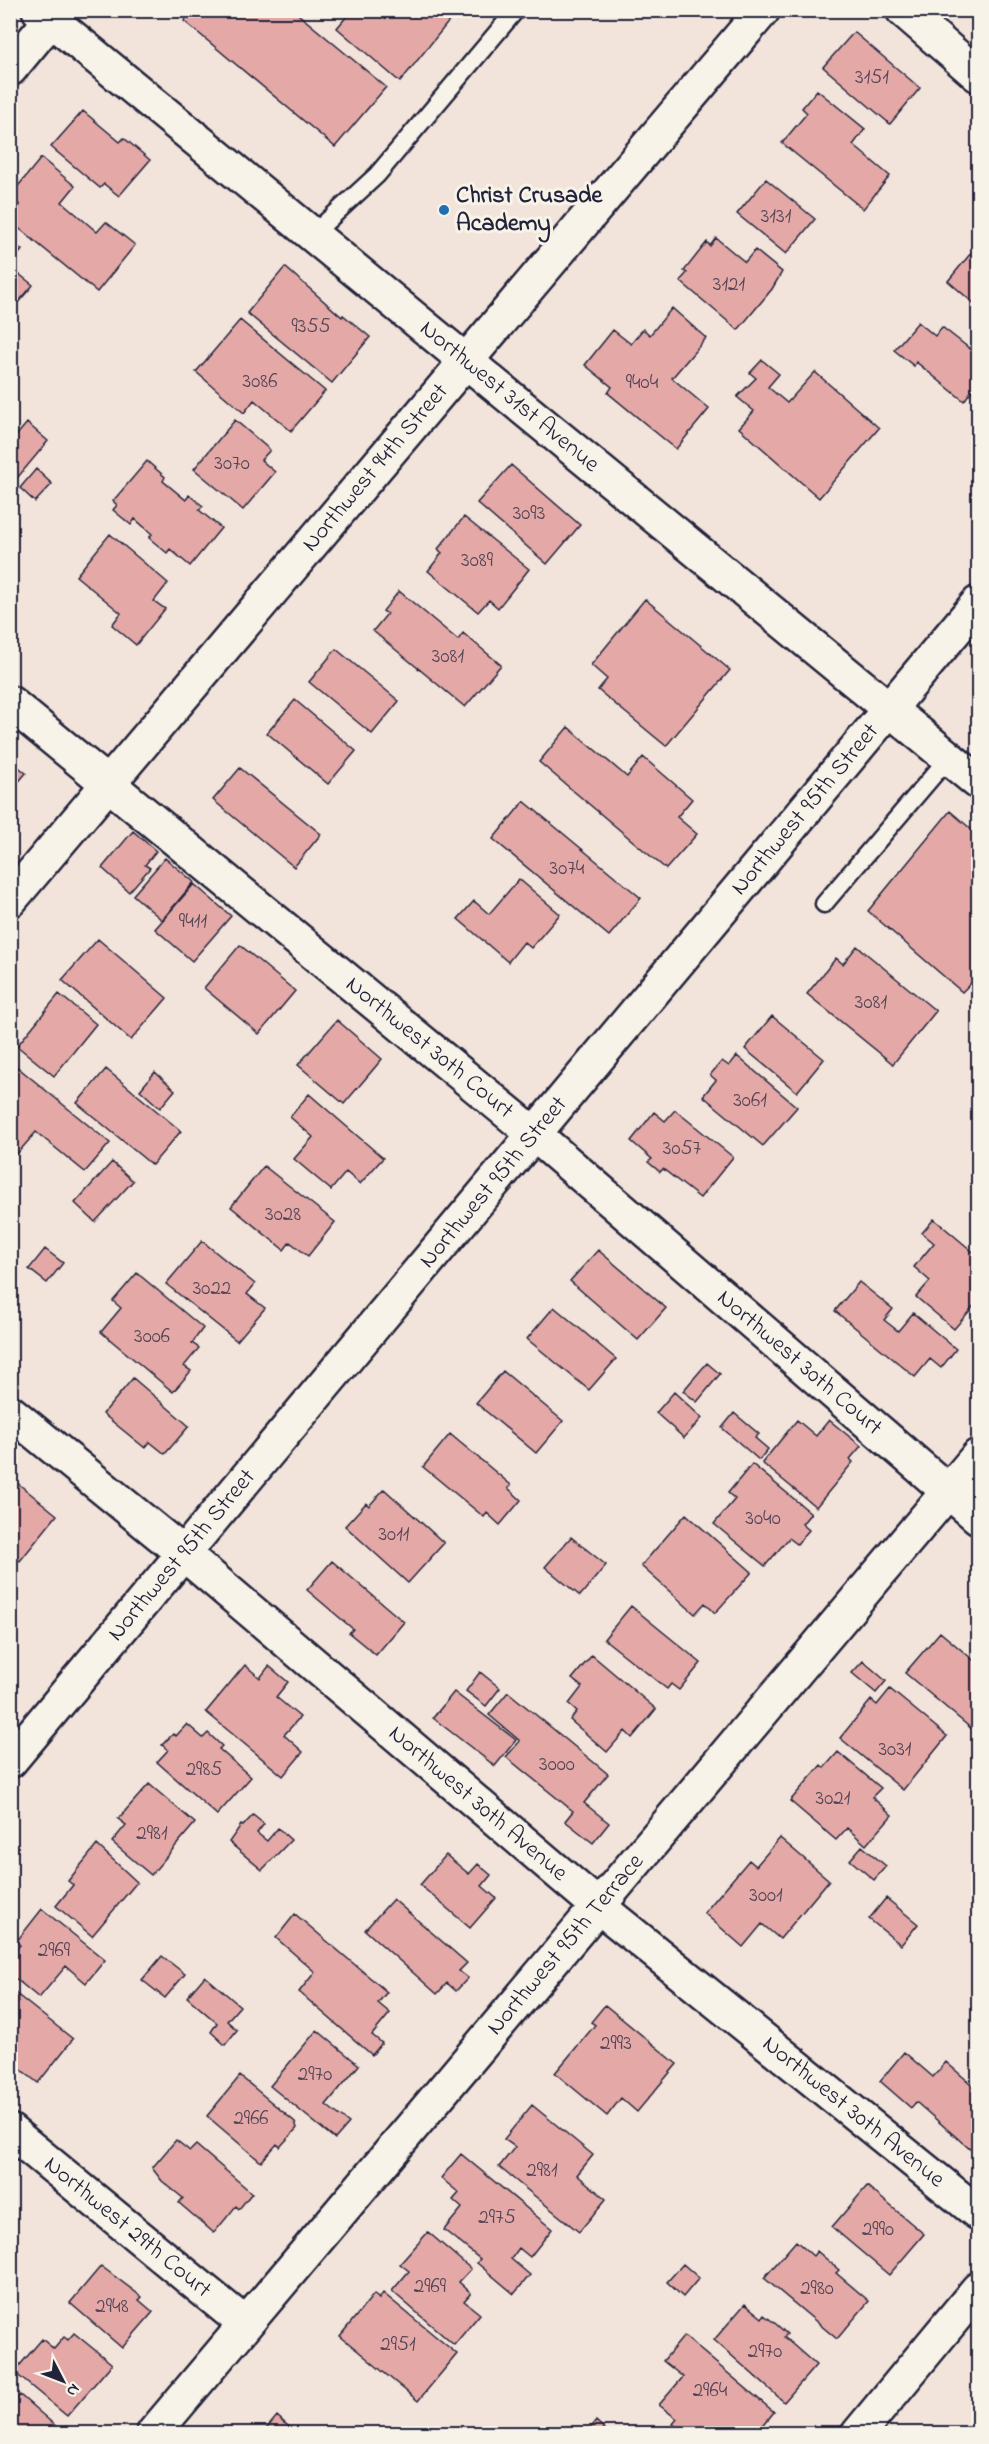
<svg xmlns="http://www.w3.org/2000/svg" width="989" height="2444" font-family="'Indie Flower',sans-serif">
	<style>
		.building { fill: #e4a9a7; stroke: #22223b; stroke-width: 1.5 }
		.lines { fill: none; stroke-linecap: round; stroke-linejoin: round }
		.service-casing { stroke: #22223b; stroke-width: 21 }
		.minor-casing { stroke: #22223b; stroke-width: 38 }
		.tertiary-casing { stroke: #22223b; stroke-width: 38 }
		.service { stroke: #f7f3e8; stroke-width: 16 }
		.minor { stroke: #f7f3e8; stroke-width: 33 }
		.tertiary { stroke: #f7f3e8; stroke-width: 33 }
		.poi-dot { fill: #1f6fb2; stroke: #f7f3e8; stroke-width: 2 }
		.labels { text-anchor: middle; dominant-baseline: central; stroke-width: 6; stroke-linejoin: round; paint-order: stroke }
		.number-label { font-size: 21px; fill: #524456 }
		.poi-label { font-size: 24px; font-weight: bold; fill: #22223b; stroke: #f7f3e8; text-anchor: start }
		.street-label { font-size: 24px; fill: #22223b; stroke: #f7f3e8 }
	</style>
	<rect width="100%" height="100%" fill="#f3e4db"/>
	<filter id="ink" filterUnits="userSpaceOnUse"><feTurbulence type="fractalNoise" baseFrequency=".0167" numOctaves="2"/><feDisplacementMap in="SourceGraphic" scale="12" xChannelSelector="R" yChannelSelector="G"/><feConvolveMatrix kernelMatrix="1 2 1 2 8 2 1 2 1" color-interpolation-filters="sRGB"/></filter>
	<g filter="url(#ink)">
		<path class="building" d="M193,10H293L386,87L335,147L184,21Z
			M352,10H458L400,82L337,28Z
			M854,32L920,88L890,124L823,67Z
			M817,90L865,129L853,145L890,176L863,209L782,143L807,113L802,108Z
			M83,111L120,142L124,138L150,160L119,196L104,184L100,188L51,147Z
			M41,158L75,186L62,202L97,232L106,222L135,245L97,292L10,221V216L20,205L10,196Z
			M766,179L815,219L786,254L737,214Z
			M716,238L745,262L755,250L782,272L772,289L738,330L680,281L687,273L684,271L707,242L710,246Z
			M10,240L22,250L10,265Z
			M976,247L978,249V307L948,281Z
			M10,267L33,285L10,312Z
			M285,267L342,317L343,315L370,337L332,383L247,313Z
			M672,308L706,338L672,378L709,409L676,449L608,393L612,387L585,365L613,330L631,344L643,329L650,335Z
			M240,320L325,391L291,431L254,400L244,413L196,372Z
			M918,322L935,336L942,327L974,352L978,346V390L976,393L972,390L964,401L916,362L914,366L894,350Z
			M762,360L779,374L768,387L787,403L815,372L879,428L819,498L739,428L754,411L737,397L756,378L750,373Z
			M235,420L270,450L261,460L275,472L243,510L194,469Z
			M27,423L48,441L13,483L10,482V443Z
			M147,461L165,477L163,481L186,500L189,495L203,506L199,510L221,528L190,566L170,549L167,553L149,538L152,534L135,519L131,525L113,510L117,505L113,501Z
			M511,465L580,525L547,564L477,503Z
			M36,469L52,484L35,502L20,488Z
			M464,517L529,569L498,608L489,600L478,612L428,571L442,553L438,549Z
			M110,534L168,583L154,601L165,609L136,645L112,625L121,613L76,576Z
			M399,591L458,640L463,633L501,665L465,707L373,631L387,614L383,611Z
			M645,599L730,670L666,746L598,690L607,679L591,665Z
			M336,649L399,701L372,734L309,682Z
			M295,700L356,751L328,784L267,733Z
			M568,727L627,777L643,757L692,799L677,817L697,834L666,869L539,762Z
			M10,760L26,773L10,792Z
			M240,768L321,834L294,867L213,800Z
			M524,801L641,898L609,936L493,839Z
			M950,811L978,835V976L962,992L868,911Z
			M133,831L156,851L145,865L150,868L129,892L102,868Z
			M165,858L194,882L162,920L133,895Z
			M519,879L560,914L531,948L524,942L508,962L458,919L474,901L489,914Z
			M194,884L231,916L192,961L155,929Z
			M98,939L167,998L131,1040L62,980Z
			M240,945L295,991L259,1034L204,988Z
			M857,946L936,1011L893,1064L807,994L836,958L843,964Z
			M59,994L96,1024L54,1076L17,1046Z
			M772,1016L824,1059L797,1092L745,1049Z
			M337,1020L382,1059L344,1104L298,1065Z
			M737,1056L797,1107L763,1146L703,1096L716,1080L710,1075L722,1061L729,1066Z
			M10,1061L110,1143L85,1172L36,1132L16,1155L10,1150Z
			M106,1069L181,1131L152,1165L77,1103Z
			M155,1072L175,1090L160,1108L140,1090Z
			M309,1094L383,1158L360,1184L346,1172L331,1190L294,1159L313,1137L290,1117Z
			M675,1110L733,1157L700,1198L663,1169L660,1172L648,1162L652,1159L631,1141L654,1112L665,1121Z
			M112,1162L133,1181L95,1222L75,1203Z
			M264,1166L335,1222L308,1256L290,1242L284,1250L231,1207Z
			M934,1219L978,1256V1301L954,1329L916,1297L930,1281L914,1267L934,1243L922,1233Z
			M202,1241L255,1284L247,1294L265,1308L237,1341L166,1284Z
			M45,1249L63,1263L47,1283L29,1269Z
			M598,1250L666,1308L638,1340L570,1281Z
			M137,1273L203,1328L192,1343L199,1348L184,1366L191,1371L173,1392L101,1332L121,1308L113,1301Z
			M859,1282L893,1309L884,1320L898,1331L913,1313L956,1349L941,1368L930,1359L915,1377L835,1311Z
			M554,1307L616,1359L589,1390L527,1339Z
			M707,1363L720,1374L697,1402L683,1391Z
			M503,1371L563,1421L536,1453L476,1403Z
			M133,1378L189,1426L165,1454L150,1442L145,1448L103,1414Z
			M674,1392L702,1418L684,1438L656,1413Z
			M734,1413L759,1434L755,1438L768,1449L759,1460L722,1428Z
			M797,1420L816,1436L829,1420L861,1446L850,1459L853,1462L816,1507L762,1463Z
			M450,1434L511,1485L508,1488L521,1500L500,1525L487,1513L484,1517L423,1467Z
			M752,1464L811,1513L802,1524L809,1530L797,1544L789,1538L765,1566L714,1524L735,1499L728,1493Z
			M10,1477L57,1515L20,1561L10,1553Z
			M384,1489L444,1543L408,1583L345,1526L366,1503L369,1506Z
			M686,1514L752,1572L715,1613L705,1603L695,1614L641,1566Z
			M571,1537L606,1565L580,1596L545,1567Z
			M332,1561L404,1622L376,1655L349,1633L353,1629L307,1590Z
			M631,1606L701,1663L679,1690L671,1684L667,1689L604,1639Z
			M940,1632L978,1664V1724L973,1730L905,1673Z
			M592,1655L656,1709L632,1738L625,1731L607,1752L570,1720L577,1711L569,1704L582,1687L572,1679Z
			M863,1661L886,1681L876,1693L852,1673Z
			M245,1665L260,1678L269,1666L288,1682L276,1697L300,1717L284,1735L303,1752L283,1776L206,1712Z
			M480,1672L500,1688L486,1706L466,1691Z
			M890,1689L947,1736L903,1790L840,1738L871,1700L877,1705Z
			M454,1692L516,1740L495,1766L433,1718Z
			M508,1692L608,1774L584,1803L609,1823L593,1843L565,1821L573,1811L506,1757L520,1741L489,1715Z
			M187,1724L203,1738L208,1733L222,1746L219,1749L251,1777L217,1815L157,1762L168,1750L162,1745L173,1734L176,1736Z
			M838,1752L881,1788L872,1797L892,1815L866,1845L847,1828L836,1840L790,1801L821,1765L824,1768Z
			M149,1784L195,1823L151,1875L112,1842L126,1825L118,1819Z
			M253,1815L264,1824L257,1833L267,1841L278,1828L291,1840L262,1870L229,1842L241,1825L243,1826Z
			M780,1838L829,1880L780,1939L762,1924L743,1947L704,1913L749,1860L756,1866Z
			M97,1845L137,1882L92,1936L56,1906L73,1885L68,1881Z
			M862,1846L886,1866L874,1880L850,1860Z
			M446,1855L469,1874L478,1864L491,1875L482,1886L496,1898L470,1928L420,1885Z
			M886,1898L918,1924L901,1945L869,1919Z
			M393,1899L467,1963L459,1971L468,1978L456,1991L447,1983L437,1994L365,1930Z
			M42,1909L105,1960L86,1983L66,1966L39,1998L10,1974V1956L20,1945L16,1942Z
			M295,1914L387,1992L378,2003L390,2013L372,2035L382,2043L372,2055L299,1992L315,1972L276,1938Z
			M162,1956L185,1974L165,1998L142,1980Z
			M205,1976L240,2006L227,2021L237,2030L225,2045L211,2032L217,2023L187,1997Z
			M10,1989L73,2039L38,2083L10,2061Z
			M605,2005L677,2064L637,2112L621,2098L607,2116L555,2073L595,2025L591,2022Z
			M317,2030L359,2065L326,2105L349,2123L335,2139L270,2086Z
			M904,2052L933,2077L946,2062L978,2090V2156L916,2102L911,2108L880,2081Z
			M240,2076L295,2122L297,2128L280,2147L277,2144L261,2162L207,2116Z
			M532,2105L593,2155L577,2175L606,2199L579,2232L499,2167L515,2147L504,2139Z
			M176,2140L190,2151L196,2145L252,2193L239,2209L236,2206L214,2233L179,2203L183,2198L162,2181L152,2168Z
			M461,2154L552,2229L530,2257L519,2248L511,2259L530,2275L514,2294L477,2263L480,2259L444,2230L462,2208L453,2200L459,2193L441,2178Z
			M867,2186L924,2234L889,2275L832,2227Z
			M428,2232L471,2269L459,2282L471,2293L464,2301L480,2314L454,2345L392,2291L409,2271L400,2264Z
			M796,2241L813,2256L817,2251L839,2270L836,2273L869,2301L837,2339L764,2278Z
			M683,2264L699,2278L683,2297L667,2282Z
			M101,2266L142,2297L139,2300L153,2312L122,2348L70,2303Z
			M383,2293L457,2354L418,2401L340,2336L374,2294L379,2299Z
			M745,2304L762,2318L764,2315L776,2324L787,2334L784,2337L816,2365L784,2402L714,2340Z
			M74,2333L112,2364L67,2416L14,2372L42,2339L54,2349L64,2337L68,2340Z
			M684,2336L774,2412L756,2434H685L673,2424L677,2419L659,2405L683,2377L663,2361Z
			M20,2395L58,2428L53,2434H10V2406Z
			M277,2416L297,2434H262Z
			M596,2421L610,2434H586Z"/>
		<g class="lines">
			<g class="service-casing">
				<path id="service" d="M312,235L377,175L516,10
					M824,904L949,757"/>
			</g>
			<g class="minor-casing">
				<g id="minor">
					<path id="s1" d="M39,10L978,782"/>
					<path d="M903,10L978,75"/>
					<path d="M10,69L59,10"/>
					<path id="s2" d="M10,703L534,1134L978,1517"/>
					<path id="s3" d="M10,900L763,10"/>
					<path id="s4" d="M10,1412L184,1554L598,1906L978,2213"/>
					<path id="s5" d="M10,2131L245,2324"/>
					<path id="s6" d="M153,2434L978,1456"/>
					<path d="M858,2434L978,2289"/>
				</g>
			</g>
			<g class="tertiary-casing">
				<g id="tertiary">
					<path id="s7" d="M10,1761L978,603"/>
				</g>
			</g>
			<use href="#service" class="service"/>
			<use href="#minor" class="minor"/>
			<use href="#tertiary" class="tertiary"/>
		</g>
	</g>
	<circle class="poi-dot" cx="444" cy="210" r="6"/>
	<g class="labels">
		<g class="number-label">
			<text x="872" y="78">3151</text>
			<text x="776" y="217">3131</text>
			<text x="729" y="285">3121</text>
			<text x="311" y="327">9355</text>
			<text x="260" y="382">3086</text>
			<text x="642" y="383">9404</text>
			<text x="232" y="464">3070</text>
			<text x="529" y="514">3093</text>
			<text x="477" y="561">3089</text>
			<text x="448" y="657">3081</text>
			<text x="567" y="869">3074</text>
			<text x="193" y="922">9411</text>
			<text x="871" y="1003">3081</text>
			<text x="750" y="1101">3061</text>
			<text x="682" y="1149">3057</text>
			<text x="283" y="1215">3028</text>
			<text x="212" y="1289">3022</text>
			<text x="152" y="1337">3006</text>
			<text x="763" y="1519">3040</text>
			<text x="394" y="1535">3011</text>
			<text x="895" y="1750">3031</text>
			<text x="557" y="1765">3000</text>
			<text x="204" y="1770">2985</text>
			<text x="833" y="1799">3021</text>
			<text x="152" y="1834">2981</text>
			<text x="766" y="1896">3001</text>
			<text x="54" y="1951">2969</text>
			<text x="616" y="2044">2993</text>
			<text x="315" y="2075">2970</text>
			<text x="251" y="2119">2966</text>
			<text x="542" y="2171">2981</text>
			<text x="497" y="2218">2975</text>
			<text x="878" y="2230">2990</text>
			<text x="430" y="2287">2969</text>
			<text x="817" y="2289">2980</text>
			<text x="112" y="2307">2948</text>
			<text x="398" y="2345">2951</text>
			<text x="765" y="2352">2970</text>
			<text x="710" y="2391">2964</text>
		</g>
		<g class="poi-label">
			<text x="456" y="196">Christ Crusade<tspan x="456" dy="28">Academy</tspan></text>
		</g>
		<g class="street-label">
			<text stroke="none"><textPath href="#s1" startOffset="609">Northwest 31st Avenue</textPath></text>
			<text stroke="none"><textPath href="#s3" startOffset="566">Northwest 94th Street</textPath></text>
			<text stroke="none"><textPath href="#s7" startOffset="1240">Northwest 95th Street</textPath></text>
			<text stroke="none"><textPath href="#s2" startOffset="543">Northwest 30th Court</textPath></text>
			<text stroke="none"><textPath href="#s7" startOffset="754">Northwest 95th Street</textPath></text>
			<text stroke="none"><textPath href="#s2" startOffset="1029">Northwest 30th Court</textPath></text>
			<text stroke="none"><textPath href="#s7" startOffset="268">Northwest 95th Street</textPath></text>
			<text stroke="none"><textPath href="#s4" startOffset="610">Northwest 30th Avenue</textPath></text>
			<text stroke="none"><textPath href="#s6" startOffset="640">Northwest 95th Terrace</textPath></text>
			<text stroke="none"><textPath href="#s4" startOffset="1096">Northwest 30th Avenue</textPath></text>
			<text stroke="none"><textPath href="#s5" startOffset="152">Northwest 29th Court</textPath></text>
		</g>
	</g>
	<rect width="989" height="2444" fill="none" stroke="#f7f3e8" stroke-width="36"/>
	<rect x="18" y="18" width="953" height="2408" fill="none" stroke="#22223b" stroke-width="2" filter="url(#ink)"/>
	<g transform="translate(63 2381) rotate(132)" stroke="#f7f3e8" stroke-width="4.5" paint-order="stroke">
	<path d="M0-4.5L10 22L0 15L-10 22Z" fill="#22223b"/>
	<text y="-9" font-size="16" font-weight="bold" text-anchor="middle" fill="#22223b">N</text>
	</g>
</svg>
